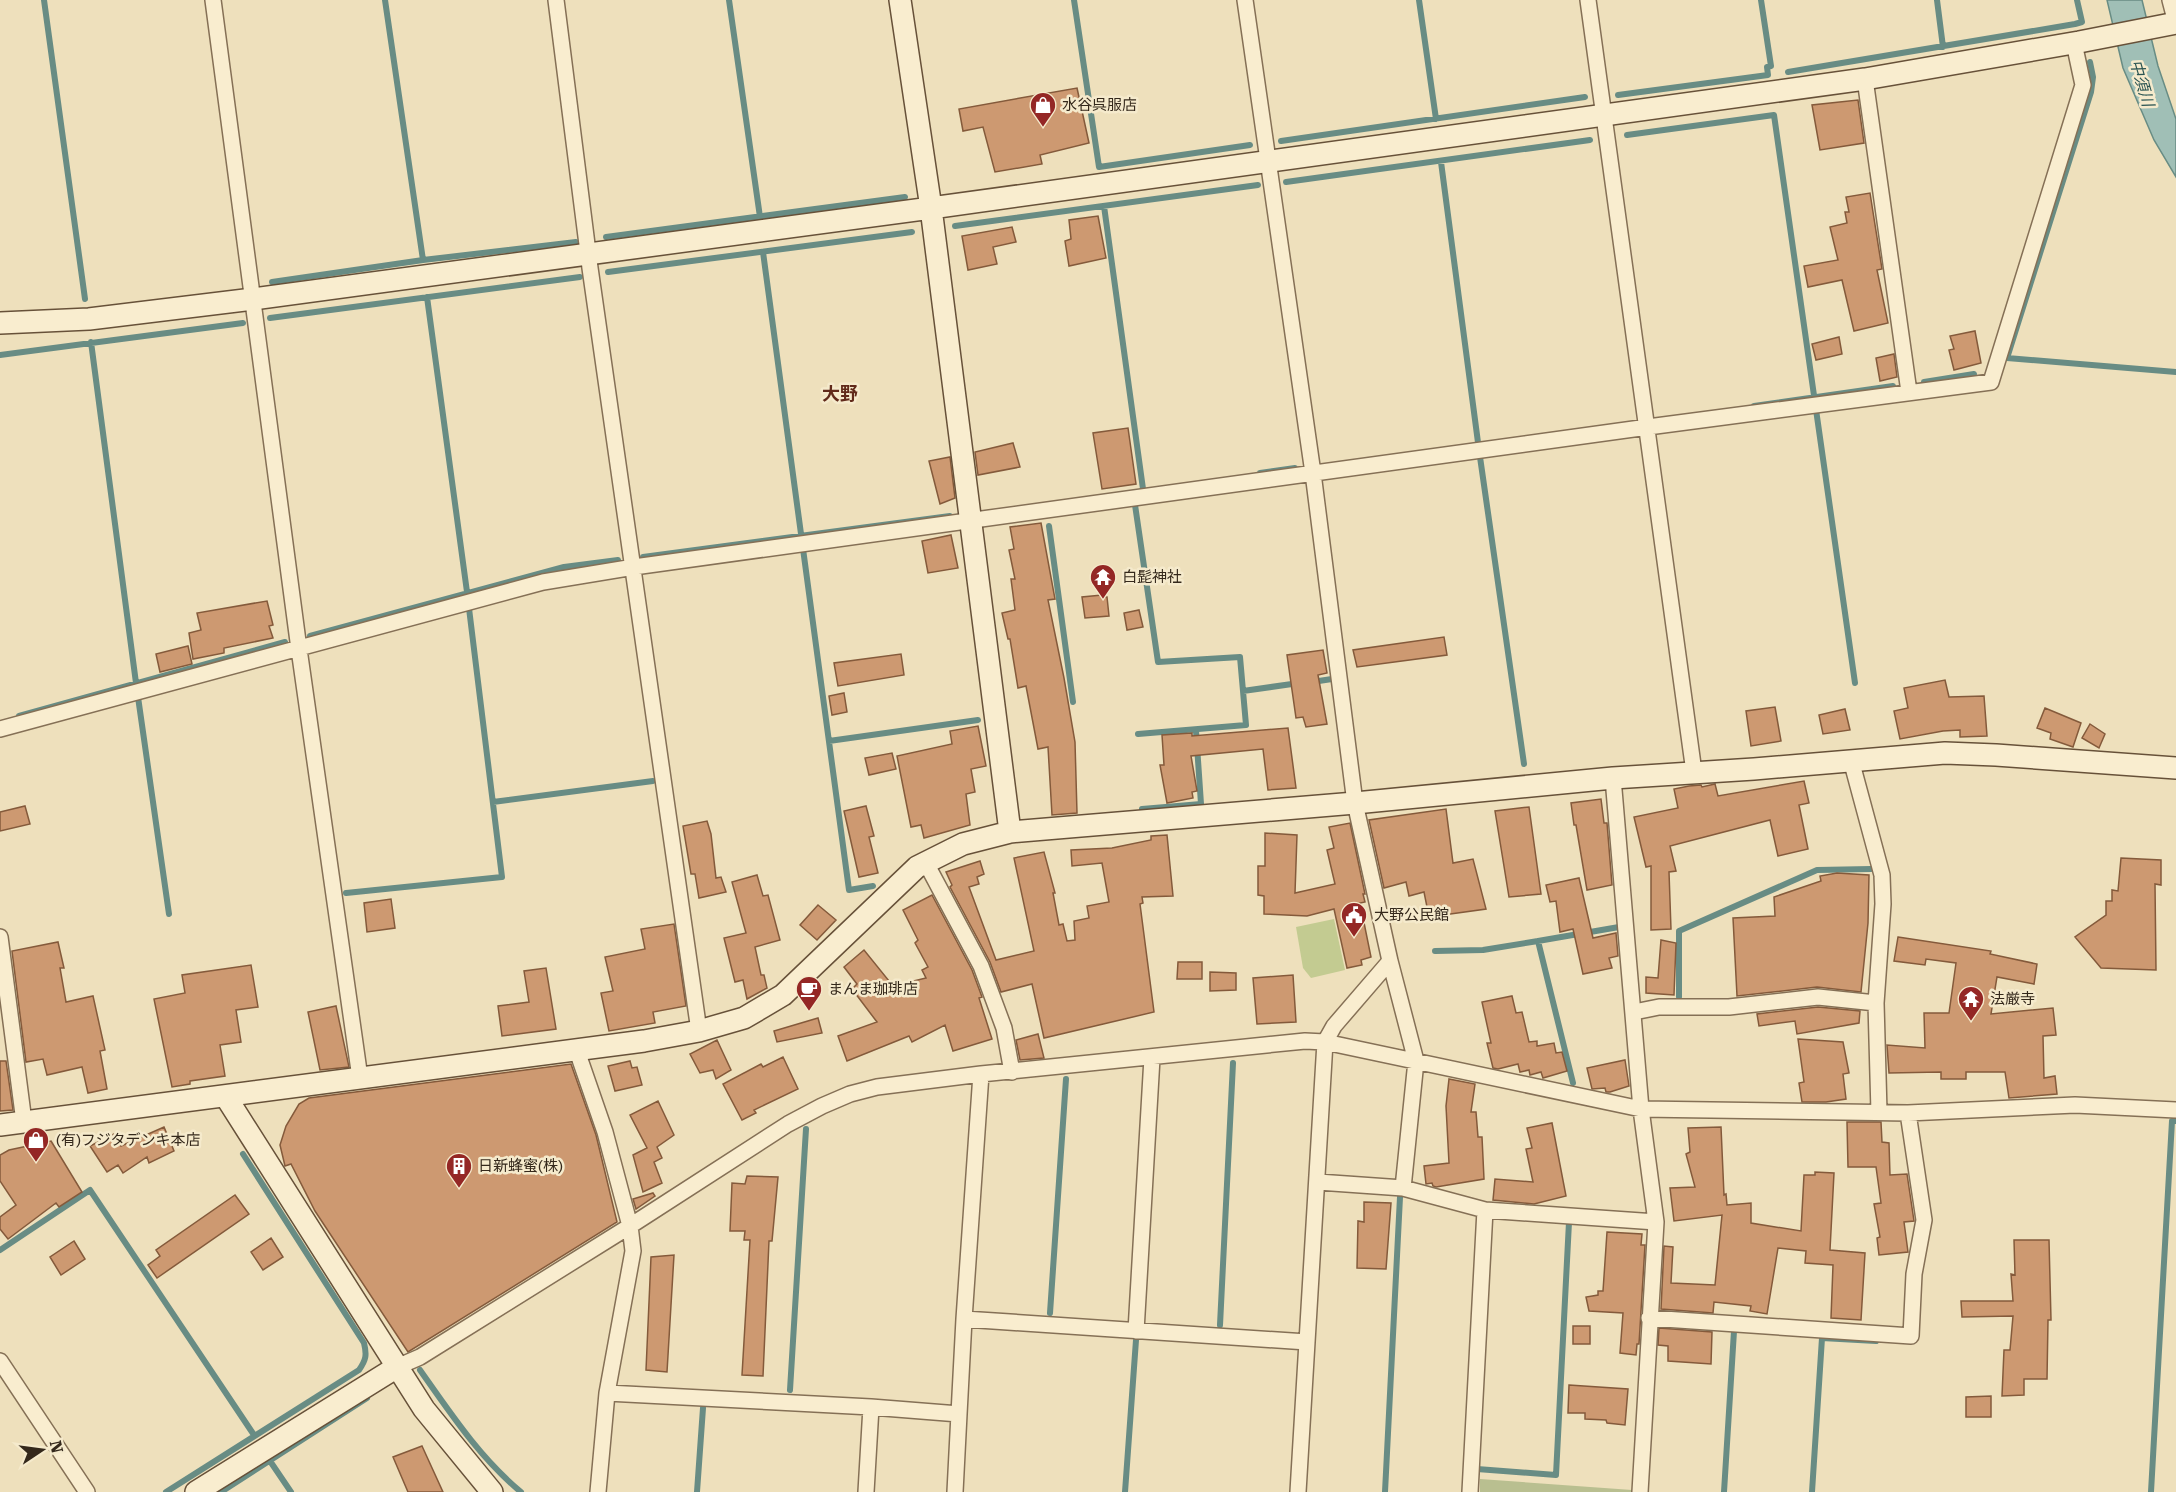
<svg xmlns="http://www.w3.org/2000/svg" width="2176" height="1492" font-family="'Roboto Serif','Noto Sans JP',serif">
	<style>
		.green { fill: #c3cb91 }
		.cemetery { fill: #b9bf90 }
		.water { fill: #a0bfb6; stroke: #688c84; stroke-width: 1.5 }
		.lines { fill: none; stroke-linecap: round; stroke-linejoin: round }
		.stream { stroke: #688c84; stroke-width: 6 }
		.building { fill: #cd9971; stroke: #845a3b; stroke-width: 1.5 }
		.street-casing { stroke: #857056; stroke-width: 18 }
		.secondary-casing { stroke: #675139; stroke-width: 24 }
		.street { stroke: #f9edcf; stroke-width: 15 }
		.secondary { stroke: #f9edcf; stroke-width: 21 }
		.labels { text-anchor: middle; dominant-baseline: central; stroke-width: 5; stroke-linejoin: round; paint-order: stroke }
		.poi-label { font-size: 15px; fill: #34281b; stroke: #f5eacc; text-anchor: start }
		.water-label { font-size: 16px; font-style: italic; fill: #2a5452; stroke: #f5eacc }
		.quarter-label { font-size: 18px; font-weight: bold; fill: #612a1a; stroke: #f5eacc }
	</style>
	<rect width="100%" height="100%" fill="#eee0bc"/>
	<path class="green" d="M1334,919L1345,970L1311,978L1303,968L1296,927Z"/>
	<path class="cemetery" d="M1480,1479L1632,1490V1492H1480Z"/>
	<path class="water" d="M2107,0H2142L2158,66L2176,119V177L2154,140L2123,68Z"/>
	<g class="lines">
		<path class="stream" d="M44,0L85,299
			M385,0L423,260
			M729,0L760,217
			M1074,0L1099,167L1250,145
			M1419,0L1436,119
			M1937,0L1943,47
			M2090,62L2093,77L2091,92L2007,358L2176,372
			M1788,72L2075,24L2082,22L2077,0
			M1618,95L1768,75L1767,67L1771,66L1761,0
			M1627,135L1774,115L1855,683
			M1281,141L1585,97
			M1441,162L1479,450L1524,764
			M1286,182L1590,140
			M1104,206L1143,489
			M955,226L1258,185
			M606,237L905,197
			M763,252L849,890L873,886
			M608,272L912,232
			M272,282L423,260L576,242
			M270,318L580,277
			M91,342L136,683L169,914
			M0,355L243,323
			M1924,382L1974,374
			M1754,406L1893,386
			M1260,473L1295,468
			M1134,498L1158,662L1240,657L1246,725L1138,734
			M1049,526L1073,702
			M643,557L950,516
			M310,636L564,567L618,560
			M1312,682L1332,679
			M1243,691L1299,683
			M19,716L285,642
			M829,741L978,720
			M493,802L653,781
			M1142,809L1201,804L1196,731
			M346,893L502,877L467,592L427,297
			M1435,951L1483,950L1538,941
			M1679,997V931L1817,870L1871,869
			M1573,1083L1538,941L1619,927
			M0,1250L90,1190L254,1435
			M1050,1313L1066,1079
			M1220,1325L1233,1063
			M420,1370C451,1414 480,1458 521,1492
			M790,1390L806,1129
			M270,1461L291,1492
			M1477,1473V1469L1556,1475L1569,1222
			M166,1492L359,1370C366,1360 367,1355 364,1343L243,1154
			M221,1492L367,1398
			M697,1492L703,1408
			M1125,1492L1136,1340
			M1385,1492L1400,1197
			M1724,1492L1734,1331
			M1812,1492L1822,1338L1876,1341
			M2151,1492L2172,1121H2176"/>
	</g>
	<path class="building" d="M1077,88L1089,143L1040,155L1042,164L995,172L983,127L963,131L959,109Z
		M1858,100L1864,143L1820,150L1812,105Z
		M1870,193L1882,269L1877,270L1888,323L1854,331L1842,280L1808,287L1804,266L1838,260L1830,227L1847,223L1845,212H1849L1846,197Z
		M1098,216L1106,258L1069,266L1065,241L1071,239L1069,220Z
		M1012,227L1016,242L993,247L997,264L968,270L962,236Z
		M1975,331L1981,363L1954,370L1949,350L1954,349L1950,336Z
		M1839,337L1842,354L1816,360L1812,344Z
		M1894,354L1897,377L1880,381L1876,358Z
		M1128,428L1136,484L1102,489L1093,433Z
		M1013,443L1020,467L978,475L975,452Z
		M950,457L955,498L940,504L929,461Z
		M1041,523L1055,599L1048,600L1064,678L1075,742L1077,813L1052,815L1048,747L1038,749L1026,686L1018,688L1010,639H1008L1002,613L1015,610L1011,579H1015L1009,550L1014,549L1010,527Z
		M951,535L958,568L928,573L922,541Z
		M1102,595L1103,597H1107L1109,616L1085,618L1082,597Z
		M267,601L273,625L269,626L273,638L224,648V653L193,659L189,633L201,630L197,613Z
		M1139,610L1143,627L1127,630L1124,613Z
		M1444,637L1447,655L1357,667L1353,650Z
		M188,646L192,664L160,672L156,654Z
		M1323,650L1327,673L1318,675L1327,724L1306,727L1303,717L1296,718L1287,655Z
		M901,654L904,675L838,686L834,663Z
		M1945,680L1949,697L1984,696L1987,736L1960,737V730L1943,731L1900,739L1894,711L1908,708L1904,688Z
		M844,693L847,712L832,715L829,696Z
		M1775,707L1781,741L1751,746L1746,711Z
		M2045,708L2081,723L2073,747L2050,739L2051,733L2037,728Z
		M1845,709L1850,730L1823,734L1819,715Z
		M2090,724L2105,734L2099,748L2082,738Z
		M978,726L986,766L971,769L975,792L966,794L970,825L924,838L921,825L911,827L897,756L952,744L950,731Z
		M1288,728L1296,788L1268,790L1263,749L1191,756L1197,791L1192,792L1193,798L1167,803L1160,765H1164L1162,735L1192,733V736Z
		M892,753L896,769L869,775L865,758Z
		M1804,781L1809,803L1799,805L1808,849L1778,856L1770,820L1670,846L1676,871L1669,872L1671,929L1651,930V866L1646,867L1634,817L1678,808L1674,789L1689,786L1701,785L1702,787L1715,784L1718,796Z
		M1601,799L1604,823H1607L1612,885L1587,890L1576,825H1574L1571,803Z
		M25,806L30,824L0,831V812Z
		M866,806L874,836L869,837L878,873L859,877L844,811Z
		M1529,807L1541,894L1509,897L1495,811Z
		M1446,809L1453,863L1473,859L1486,909L1429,917L1424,892L1409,896L1406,882L1384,888L1369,820Z
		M707,821L711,834L716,878L721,877L726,892L699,898L695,874H691L683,826Z
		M1350,823L1365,894H1363L1365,902L1360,903L1371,957L1361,960L1362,965L1347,968L1334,909L1307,916L1264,914V896L1258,895V866H1265V833L1297,835L1295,893L1335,884L1327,850L1334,848L1329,827Z
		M1167,835L1173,896L1142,897L1143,903L1140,904L1154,1012L1044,1038L1032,984L1001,992L990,962L950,887L952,885L946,872L980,861L984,874L977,877L979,884L969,887L996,960L1034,951L1014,858L1044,852L1055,893H1053L1059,925L1063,924L1067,941L1075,940L1074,921L1089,918L1087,906L1109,902L1102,863L1072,866L1071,850L1112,848L1151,840V836Z
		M2121,858L2161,860V885L2155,884L2156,970L2101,968L2075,937L2106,915V901H2112V890L2118,891Z
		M1837,873L1869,875L1868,923L1861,992L1817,987L1737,996L1733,918L1775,916L1774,897L1821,881L1820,876Z
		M757,875L763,896L768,895L780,940L755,947L761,975H764L767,988L747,999L743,980L735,982L724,938L746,933L732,882Z
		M1579,878L1593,938L1616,933L1618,956L1609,958L1612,968L1583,974L1573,929L1560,932L1556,901L1550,902L1546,885Z
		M932,895L972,970L982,997L979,998L992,1039L953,1051L945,1025L912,1042L909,1036L847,1061L838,1036L877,1022L852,989L857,984L844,967L864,950L893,986L926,978L922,970L928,967L915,943L918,940L903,910Z
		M391,899L395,928L367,932L364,903Z
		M818,905L836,920L817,940L800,925Z
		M674,924L686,1006L653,1012L655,1023L609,1031L601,993L613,991L605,957L645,949L641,929Z
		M1898,937L1991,951L1990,954L2037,964L2034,984L1997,977L1991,1014L2053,1008L2056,1035L2043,1036L2044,1078L2055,1076L2057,1094L2009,1098L2005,1072H1966V1079H1941V1072L1889,1073L1887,1045L1925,1048L1924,1013H1949L1956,963L1926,959L1925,965L1894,961Z
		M1661,940L1676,943L1674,995L1646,993V977L1658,978Z
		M58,942L64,968H60L66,1002L93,996L105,1050L100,1051L107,1089L88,1093L82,1067L47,1075L43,1059L26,1062L12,951Z
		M1178,962H1202V979H1177Z
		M251,965L258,1007L236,1010L241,1042L220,1045L225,1076L190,1081V1084L172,1087L154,999L185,993L182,975Z
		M546,968L556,1029L502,1036L498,1006L529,1002L524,971Z
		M1210,972L1236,973V990L1210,991Z
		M1293,975L1296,1022L1257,1024L1253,978Z
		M1512,996L1516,1013L1522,1012L1529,1042L1537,1041V1046L1554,1043L1556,1053L1562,1052L1567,1071L1543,1078L1541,1072L1530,1075L1529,1070L1520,1072L1518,1064L1498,1069L1493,1068L1487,1043H1491L1482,1002Z
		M336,1006L349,1067L320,1070L308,1012Z
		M1818,1007L1860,1011L1859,1023L1797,1034L1795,1021L1759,1026L1757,1014Z
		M818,1018L822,1033L777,1042L774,1031Z
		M1038,1034L1044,1058L1020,1060L1016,1040Z
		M1798,1039L1843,1042L1849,1073L1843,1074L1846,1099L1826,1102H1802L1799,1083L1804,1082Z
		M717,1040L731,1070L716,1079L713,1070L700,1073L690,1054Z
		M783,1057L798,1089L754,1110L756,1113L742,1120L723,1084L761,1064L763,1067Z
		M1625,1060L1629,1086L1610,1092H1606L1605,1088L1592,1089L1587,1068Z
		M0,1061H6L13,1110L0,1111Z
		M630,1061L632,1068L637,1067L642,1085L615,1091L608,1066Z
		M571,1064L596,1135L617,1222L408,1352L315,1211L291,1164L285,1166L280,1145L286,1126L299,1104L309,1098Z
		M1449,1079L1475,1084L1471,1112H1476L1478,1137H1482L1484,1179L1436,1187L1433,1186L1432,1183L1426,1184L1424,1166L1449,1163L1446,1106Z
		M658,1101L674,1135L657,1147L662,1158L654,1162L662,1183L643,1192L633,1155L647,1148L630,1115Z
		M1847,1122H1881L1882,1142L1889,1143L1890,1175L1907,1174L1914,1221L1904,1222L1908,1252L1879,1255L1877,1238L1880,1237L1874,1204L1881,1203L1876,1167H1848Z
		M1552,1123L1566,1196L1534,1204L1493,1200L1495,1179L1533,1182L1526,1149L1532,1148L1527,1128Z
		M164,1127L174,1151L149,1163L147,1157L123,1173L118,1165L107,1172L90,1146L114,1134L121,1146Z
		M1721,1127L1724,1195L1726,1194L1727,1205L1751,1203V1223L1801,1231L1804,1175H1815V1172L1834,1173L1830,1250L1865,1253L1861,1320L1831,1318L1833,1265L1805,1263L1806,1251L1778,1248L1767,1314L1750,1311L1751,1306L1714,1302L1713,1313L1661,1309L1664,1246L1673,1247L1671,1283L1715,1285L1722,1215L1674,1221L1670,1188L1695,1187L1686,1154L1690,1152L1688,1128Z
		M51,1141L82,1192L59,1207L56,1203L8,1239L0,1229V1217L16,1205L0,1181V1155L9,1150Z
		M747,1176L778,1177L772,1241H769L763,1376L742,1375L750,1240H744L745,1231H730L732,1183L745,1184Z
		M653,1193L655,1196L636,1209L633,1199Z
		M235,1195L249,1214L157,1278L148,1265L160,1256L156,1250Z
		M1364,1202L1391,1203L1386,1269L1357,1268L1358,1221L1364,1222Z
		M1607,1232L1642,1234L1641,1245H1645L1639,1344H1637L1636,1355L1620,1353L1623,1313L1589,1311L1586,1297L1598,1295V1291H1603Z
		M271,1238L283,1257L263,1270L251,1252Z
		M2014,1240H2049L2051,1320H2048L2047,1379H2024V1395L2002,1396L2004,1350H2010L2013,1316L1962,1317L1961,1301H2013L2011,1274L2015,1275Z
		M74,1241L85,1259L61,1275L50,1257Z
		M674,1255L667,1372L646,1370L651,1257Z
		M1573,1326H1590V1344H1573Z
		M1659,1328L1712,1332L1711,1364L1668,1361V1346L1658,1345Z
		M1569,1385L1628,1389L1625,1425L1607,1423L1606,1420L1585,1419V1413H1568Z
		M1991,1396V1417H1966V1397Z
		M422,1446L443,1492H408L393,1457Z"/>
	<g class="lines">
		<g class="street-casing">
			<path id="street" d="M213,0L299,649L360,1078
				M556,0L590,268L699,1031
				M1245,0L1313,473L1355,803L1390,961L1334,1026L1325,1042L1298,1492
				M1588,0L1694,772
				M2170,0L2176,23
				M1865,79L1909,392
				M0,729L543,582L634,567L1648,427L1991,382L2083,85L2074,43
				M1851,760L1882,875L1883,904L1876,1003L1879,1112
				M1613,778L1641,1109L1656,1222L1640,1492
				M926,863L981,966L1004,1028L1012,1072
				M0,937L24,1122
				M1390,961L1416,1061L1403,1188L1485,1210L1656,1222
				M1634,1012L1659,1007H1729L1818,997L1876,1003
				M577,1051L605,1132L630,1226L633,1251L607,1393L871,1407L959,1414L964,1319L981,1074
				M1318,1182L1403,1188
				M1649,1318L1911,1336L1914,1274L1924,1220L1908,1113
				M964,1319L1307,1342
				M1136,1331L1152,1058
				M0,1361L87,1492
				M397,1367L420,1357L630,1226L788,1124L822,1106L850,1094L877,1087L981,1074L1305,1041L1325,1042L1641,1109L1908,1113L2075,1105L2176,1110
				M598,1492L607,1393
				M866,1492L871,1407
				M955,1492L959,1414
				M1470,1492L1485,1210"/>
		</g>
		<g class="secondary-casing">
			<path id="secondary" d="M900,0L931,208L1010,832
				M0,323L89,319L253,299L931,208L1865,79L2079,42L2176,23
				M226,1097L424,1409L492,1492
				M0,1125L644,1041L699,1031L744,1018L783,995L917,867L963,844L1010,832L1355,803L1613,778L1754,769L1945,753L1996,755L2176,768
				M196,1492L397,1367"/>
		</g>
		<use href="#street" class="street"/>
		<use href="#secondary" class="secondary"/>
	</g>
	<defs>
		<g id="shop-pin" transform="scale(1.35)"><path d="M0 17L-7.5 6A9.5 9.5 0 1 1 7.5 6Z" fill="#942725" stroke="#f5eacc"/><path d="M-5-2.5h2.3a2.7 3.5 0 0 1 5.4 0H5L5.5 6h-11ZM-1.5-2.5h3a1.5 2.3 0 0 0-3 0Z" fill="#fff"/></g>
		<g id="temple-pin" transform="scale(1.35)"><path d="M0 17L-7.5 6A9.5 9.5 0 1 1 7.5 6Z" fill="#942725" stroke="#f5eacc"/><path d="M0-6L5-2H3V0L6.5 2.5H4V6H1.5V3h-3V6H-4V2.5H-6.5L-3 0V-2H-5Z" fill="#fff"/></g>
		<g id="civic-pin" transform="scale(1.35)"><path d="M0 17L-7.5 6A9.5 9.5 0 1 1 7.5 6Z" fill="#942725" stroke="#f5eacc"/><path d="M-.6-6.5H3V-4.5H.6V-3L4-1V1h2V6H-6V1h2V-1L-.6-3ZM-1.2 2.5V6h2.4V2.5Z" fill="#fff"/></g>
		<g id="cafe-pin" transform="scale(1.35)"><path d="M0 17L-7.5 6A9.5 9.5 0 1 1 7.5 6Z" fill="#942725" stroke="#f5eacc"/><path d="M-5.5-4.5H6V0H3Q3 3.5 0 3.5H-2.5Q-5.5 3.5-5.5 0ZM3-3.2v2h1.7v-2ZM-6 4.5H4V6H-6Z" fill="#fff"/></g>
		<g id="building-pin" transform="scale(1.35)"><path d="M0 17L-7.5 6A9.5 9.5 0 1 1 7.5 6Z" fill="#942725" stroke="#f5eacc"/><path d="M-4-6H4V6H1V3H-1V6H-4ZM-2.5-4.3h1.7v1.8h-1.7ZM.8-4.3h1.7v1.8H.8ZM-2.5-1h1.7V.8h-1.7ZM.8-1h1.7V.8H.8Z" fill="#fff"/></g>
	</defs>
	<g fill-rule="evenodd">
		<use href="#shop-pin" x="1043" y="105"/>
		<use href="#temple-pin" x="1103" y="577"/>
		<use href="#civic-pin" x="1354" y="915"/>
		<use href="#cafe-pin" x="809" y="989"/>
		<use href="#temple-pin" x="1971" y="999"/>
		<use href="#shop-pin" x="36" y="1140"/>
		<use href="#building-pin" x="459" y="1166"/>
	</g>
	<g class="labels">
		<g class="poi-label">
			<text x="1062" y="105">水谷呉服店</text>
			<text x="1122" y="577">白髭神社</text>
			<text x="1374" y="915">大野公民館</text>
			<text x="828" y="989">まんま珈琲店</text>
			<text x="1990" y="999">法厳寺</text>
			<text x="56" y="1140">(有)フジタデンキ本店</text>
			<text x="478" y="1166">日新蜂蜜(株)</text>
		</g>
		<g class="water-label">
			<text transform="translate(2142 83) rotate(74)">中須川</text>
		</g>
		<g class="quarter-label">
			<text x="840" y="393">大野</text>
		</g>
	</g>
	<g transform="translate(42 1450) rotate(77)" stroke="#f5eacc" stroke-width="4.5" paint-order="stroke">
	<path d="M0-4.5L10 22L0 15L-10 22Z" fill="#34281b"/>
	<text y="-9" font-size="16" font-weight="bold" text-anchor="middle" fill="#34281b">N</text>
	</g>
</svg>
